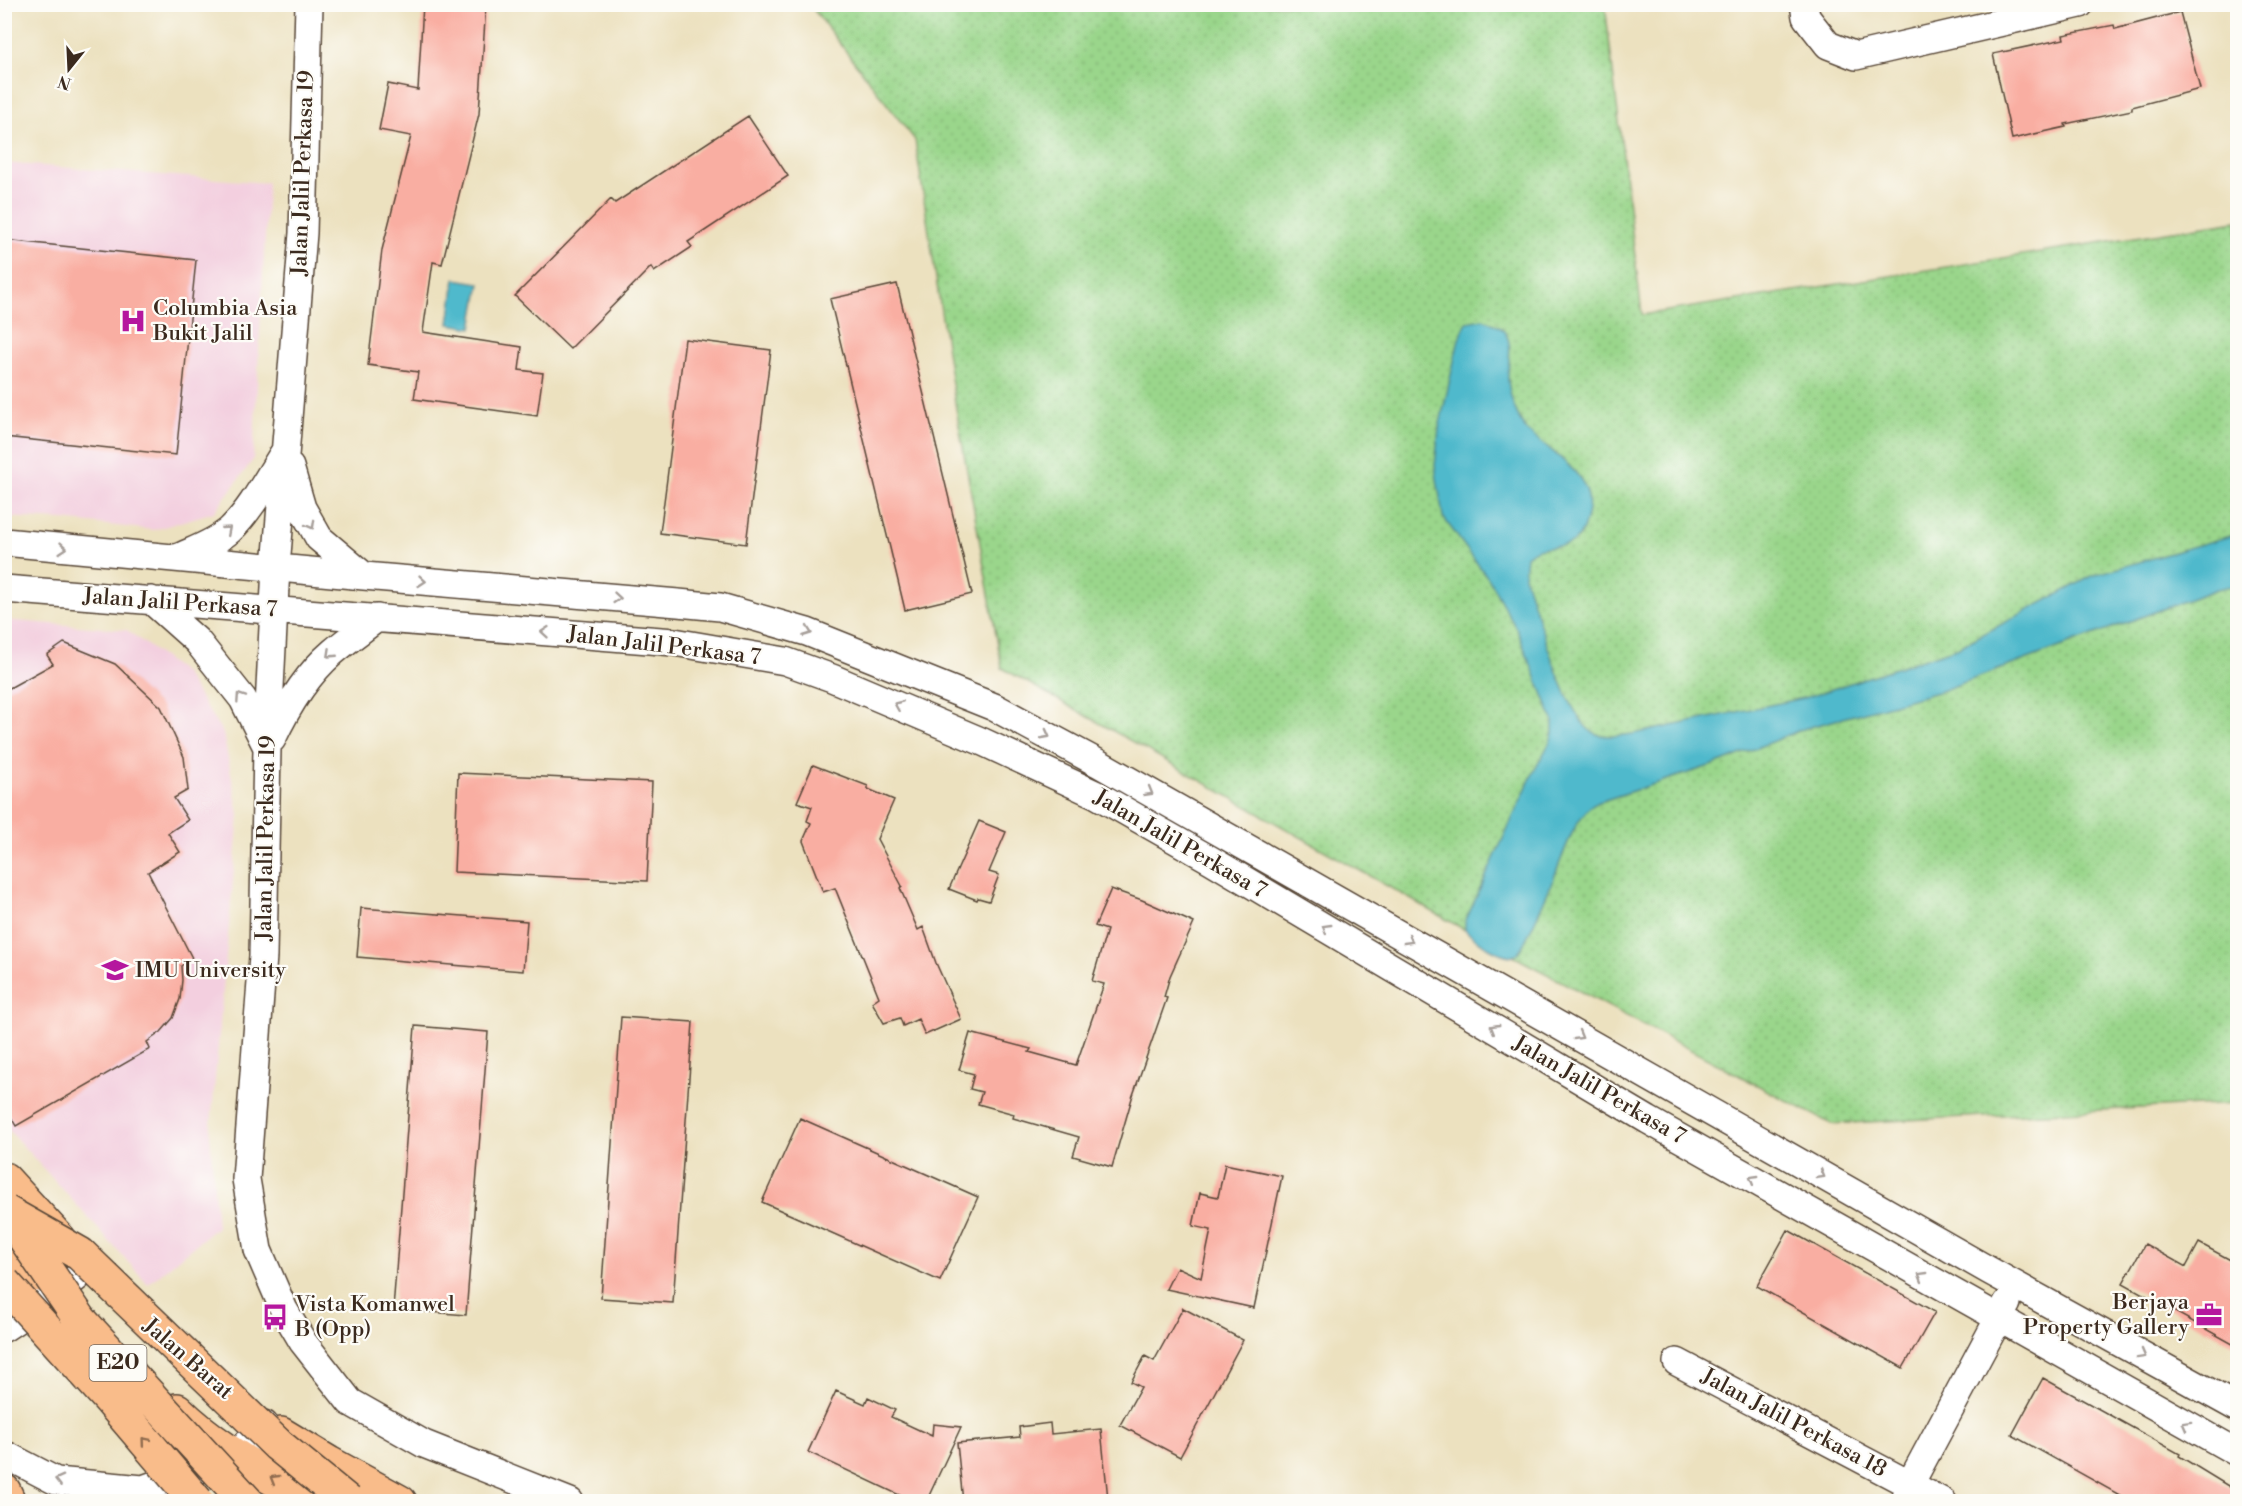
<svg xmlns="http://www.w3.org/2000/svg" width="2242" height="1506" font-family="'Libre Bodoni',serif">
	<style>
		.built { fill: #f3cfdf }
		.grass { fill: url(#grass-dots); stroke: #6a8054; stroke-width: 1.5 }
		.water { fill: #4fb9cc; stroke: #457275; stroke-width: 1.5 }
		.building { fill: #f9aea2 }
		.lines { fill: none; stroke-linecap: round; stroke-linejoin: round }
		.minor-casing { stroke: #564536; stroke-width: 30 }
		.major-casing { stroke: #564536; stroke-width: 36 }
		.highway-casing { stroke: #564536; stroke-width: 36 }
		.minor { stroke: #fff; stroke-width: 27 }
		.major { stroke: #f9bc8a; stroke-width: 33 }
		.highway { stroke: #f9bc8a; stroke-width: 33 }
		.highway-bridge-casing { stroke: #564536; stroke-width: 36; stroke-linecap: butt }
		.highway-bridge { stroke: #f9bc8a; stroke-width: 33 }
		.oneway { stroke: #a79f9a }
		.oneway2 { stroke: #906c4f }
		.labels { text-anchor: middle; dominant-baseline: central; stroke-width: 4.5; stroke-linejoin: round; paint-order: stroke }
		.shield { fill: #fdfcf7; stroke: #75695f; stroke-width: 1.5 }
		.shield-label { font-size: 21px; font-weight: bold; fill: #3b2a1e }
		.street-label { font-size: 22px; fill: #3b2a1e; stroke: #fdfcf7 }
		.poi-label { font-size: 22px; fill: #3b2a1e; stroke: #fdfcf7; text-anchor: start }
	</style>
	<defs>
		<pattern id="grass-dots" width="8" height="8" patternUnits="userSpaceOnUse" patternTransform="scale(1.5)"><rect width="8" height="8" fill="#9ad68b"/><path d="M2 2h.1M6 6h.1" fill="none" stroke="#86b878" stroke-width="1.8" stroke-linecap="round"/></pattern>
	</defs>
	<rect width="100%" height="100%" fill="#fdfcf7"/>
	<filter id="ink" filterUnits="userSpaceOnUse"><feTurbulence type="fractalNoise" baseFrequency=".0167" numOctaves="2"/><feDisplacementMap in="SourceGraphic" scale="12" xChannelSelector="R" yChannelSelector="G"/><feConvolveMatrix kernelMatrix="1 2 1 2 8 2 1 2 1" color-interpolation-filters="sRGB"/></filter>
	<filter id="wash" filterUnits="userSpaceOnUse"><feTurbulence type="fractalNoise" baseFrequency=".008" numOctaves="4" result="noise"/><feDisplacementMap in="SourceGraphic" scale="24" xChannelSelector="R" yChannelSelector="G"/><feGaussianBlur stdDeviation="1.35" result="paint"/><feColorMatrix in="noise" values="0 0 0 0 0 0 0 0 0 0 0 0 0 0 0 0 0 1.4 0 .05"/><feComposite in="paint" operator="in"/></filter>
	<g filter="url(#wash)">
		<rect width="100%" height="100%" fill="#ece1bf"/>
		<path class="built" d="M4,163L268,183L253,460L214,512L154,530L62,520L5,517Z
			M4,620L127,630L184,673L223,733L239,814L210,1135L217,1227L148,1284L5,1126Z"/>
		<path class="grass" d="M810,5H1605L1642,315L2237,221V1103L1831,1124L1515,957L1500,953L1465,930L1002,668L954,397L915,140Z"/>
		<path class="water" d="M455,279L480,283L472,328L449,324Z
			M1483,319C1489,322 1499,325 1503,330C1515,343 1507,364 1508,379C1509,396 1517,417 1527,431C1532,436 1540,440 1545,445C1565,462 1593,481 1588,510C1579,565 1552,534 1526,556L1524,576C1536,610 1565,714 1592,732C1604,739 1625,735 1638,733L1808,697L1959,647L2094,575L2237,534V585L2217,589L1941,691L1803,729L1722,762L1593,804C1571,824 1564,855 1552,882C1542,906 1531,931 1518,954C1506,962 1475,940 1465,930V922L1533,773L1550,742L1553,733V720L1517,630L1488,578L1443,517L1435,466L1439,428L1459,339L1467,322Z"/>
		<g id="blocks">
			<path class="building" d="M423,4H486L479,114L442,264L433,262L423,332L522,347L519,370L543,373L537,416L414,399L418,372L368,365L382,250L411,136L379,130L388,84L418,90Z
				M2180,12L2200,89L2132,107V110L2065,124L2066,127L2012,139L1993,54L2064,39L2063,35L2114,25L2115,29Z
				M748,116L788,176L688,242L692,247L654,272L651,267L570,349L515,296L611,199L615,203Z
				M4,240L196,260L176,455L4,437Z
				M897,284L972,594L905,610L830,299Z
				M685,339L771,350L746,544L660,533Z
				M64,643L115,664L161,707L184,757L188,790L174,798L188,820L168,833L180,852L148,872L192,958L181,966L182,980L180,999L173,1018L161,1032L147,1042L150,1049L16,1126L4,1105V691L53,664L47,655Z
				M813,765L868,786V789L894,800L877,839L902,886L900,888L918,930L923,927L936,963L961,1019L925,1035L918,1019L903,1026L900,1018L884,1023L872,1002L879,997L835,888L823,892L803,841L811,823L807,821L812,807L797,802Z
				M458,773L652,782L647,881L454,872Z
				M979,821L1006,832L989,872L999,875L989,901L978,898L977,900L949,889Z
				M1111,889L1142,900L1194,923L1170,976L1164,997L1167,998L1132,1098L1112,1167L1073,1156L1079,1137L1013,1118L1014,1114L978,1104L982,1092L970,1089L974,1074L959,1070L970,1033L1031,1049L1029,1052L1076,1065L1104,984L1092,981L1107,930L1095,926Z
				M361,908L527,921L523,971L357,957Z
				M621,1017L693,1022L673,1303L601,1298Z
				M415,1026L488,1032L466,1315L393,1309Z
				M800,1118L978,1197L940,1281L762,1202Z
				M1225,1164L1282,1176L1254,1308L1166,1289L1177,1267L1201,1278L1211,1230L1193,1226L1200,1193L1218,1197Z
				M1788,1230L1935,1312L1903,1368L1757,1286Z
				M2199,1243L2238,1264V1347L2123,1283L2145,1244L2186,1267Z
				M1183,1308L1243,1340L1180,1457L1120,1425L1141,1387L1131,1382L1145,1356L1154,1361Z
				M2043,1378L2180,1454L2179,1456L2238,1492V1502H2132L2012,1435Z
				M836,1391L865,1404L868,1397L895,1410L891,1417L932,1436L933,1424L961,1427L926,1502H914L808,1452Z
				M1050,1423L1051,1434L1101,1429L1108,1499L1078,1502H963L957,1443L1020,1437L1019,1427Z"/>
		</g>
	</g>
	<g filter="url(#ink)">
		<use href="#blocks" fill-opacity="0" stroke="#564536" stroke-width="1.5"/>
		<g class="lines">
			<g class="minor-casing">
				<path id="minor" d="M309,4L303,233L276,567L267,748L263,956L246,1179L258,1250L284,1310L303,1342L350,1402L424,1444L570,1502
					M1804,4L1806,17L1828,45L1856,56L2080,4
					M290,467L302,508L319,538L364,576
					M4,542L364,576L678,603L720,607L807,632L994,707L1098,763L1990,1271L2238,1408
					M177,558C194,550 215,543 230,530C252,509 267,479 283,454
					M4,589L674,642L785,661L832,678L983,742L1097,795L1211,860L1648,1120L2238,1453
					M151,600L197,641L243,699L267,747
					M272,739C287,707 306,675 333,652C347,640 363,629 377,618
					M4,1328L57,1293L87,1269
					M1677,1362L1943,1502
					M4,1454L56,1481L143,1489L237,1456L264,1424
					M1905,1500L1910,1484L2007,1303"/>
			</g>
			<g class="major-casing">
				<path id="major" d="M4,1179L60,1240
					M4,1240L39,1275
					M177,1410C215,1448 266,1474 312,1502
					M281,1434L329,1463L400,1502"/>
			</g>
			<g class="highway-casing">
				<path id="highway" d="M4,1491L9,1502"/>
			</g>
			<use href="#minor" class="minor"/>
			<use href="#major" class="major"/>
			<use href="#highway" class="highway"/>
			<g class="highway-bridge-casing">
				<path id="highway-bridge" d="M6,1212L80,1254L278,1445L348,1502
					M11,1218L81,1321L247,1502
					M4,1283L111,1401L197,1502"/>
			</g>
			<use href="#highway-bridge" class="highway-bridge"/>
		</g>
		<defs><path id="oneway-chevron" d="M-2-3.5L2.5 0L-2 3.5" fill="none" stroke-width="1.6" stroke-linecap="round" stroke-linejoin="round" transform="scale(1.5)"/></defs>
		<g class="oneway">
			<use href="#oneway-chevron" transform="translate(311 525) rotate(61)"/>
			<use href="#oneway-chevron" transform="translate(227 530) rotate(-41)"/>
			<use href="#oneway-chevron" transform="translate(63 548) rotate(5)"/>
			<use href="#oneway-chevron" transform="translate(422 581) rotate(5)"/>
			<use href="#oneway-chevron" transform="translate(617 598) rotate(5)"/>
			<use href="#oneway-chevron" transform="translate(545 632) rotate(-175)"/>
			<use href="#oneway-chevron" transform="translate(808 632) rotate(20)"/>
			<use href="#oneway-chevron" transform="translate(331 654) rotate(137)"/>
			<use href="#oneway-chevron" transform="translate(240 697) rotate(-124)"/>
			<use href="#oneway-chevron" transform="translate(898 705) rotate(-157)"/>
			<use href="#oneway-chevron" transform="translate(1046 735) rotate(28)"/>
			<use href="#oneway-chevron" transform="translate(1149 792) rotate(30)"/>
			<use href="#oneway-chevron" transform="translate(1326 928) rotate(-149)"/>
			<use href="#oneway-chevron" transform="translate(1409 940) rotate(30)"/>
			<use href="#oneway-chevron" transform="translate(1494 1028) rotate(-149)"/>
			<use href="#oneway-chevron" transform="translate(1579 1036) rotate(30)"/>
			<use href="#oneway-chevron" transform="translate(1821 1175) rotate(30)"/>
			<use href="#oneway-chevron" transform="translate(1753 1179) rotate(-150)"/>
			<use href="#oneway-chevron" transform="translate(1922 1276) rotate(-150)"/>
			<use href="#oneway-chevron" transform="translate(2142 1355) rotate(29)"/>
			<use href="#oneway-chevron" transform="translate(2186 1425) rotate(-151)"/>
			<use href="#oneway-chevron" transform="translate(59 1480) rotate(-166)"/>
		</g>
		<g class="oneway2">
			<use href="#oneway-chevron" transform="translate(145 1441) rotate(-130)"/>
			<use href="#oneway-chevron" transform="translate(274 1479) rotate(-149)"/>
		</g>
	</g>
	<defs>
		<g id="hospital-bare" transform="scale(2.07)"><path d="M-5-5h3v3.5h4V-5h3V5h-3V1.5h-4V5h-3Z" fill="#b5179e" stroke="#fdfcf7" stroke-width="2.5" paint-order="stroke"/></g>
		<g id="university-bare" transform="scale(2.07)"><path d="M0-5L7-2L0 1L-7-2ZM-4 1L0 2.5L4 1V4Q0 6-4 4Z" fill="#b5179e" stroke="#fdfcf7" stroke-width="2.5" paint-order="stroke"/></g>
		<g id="office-bare" transform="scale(2.07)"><path d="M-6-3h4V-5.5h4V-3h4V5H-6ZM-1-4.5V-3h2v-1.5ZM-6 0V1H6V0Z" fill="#b5179e" stroke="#fdfcf7" stroke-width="2.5" paint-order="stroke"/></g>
		<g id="bus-bare" transform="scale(2.07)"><path d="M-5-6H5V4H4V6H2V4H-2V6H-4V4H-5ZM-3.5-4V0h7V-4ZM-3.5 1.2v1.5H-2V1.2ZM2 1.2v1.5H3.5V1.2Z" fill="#b5179e" stroke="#fdfcf7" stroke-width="2.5" paint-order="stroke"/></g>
	</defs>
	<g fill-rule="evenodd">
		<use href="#hospital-bare" x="133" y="321"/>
		<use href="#university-bare" x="115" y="970"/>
		<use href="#office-bare" x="2209" y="1315"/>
		<use href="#bus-bare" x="275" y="1317"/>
	</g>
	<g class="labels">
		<rect class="shield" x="89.5" y="1345" width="57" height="36" rx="4.5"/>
		<g class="shield-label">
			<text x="118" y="1363">E20</text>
		</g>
		<g class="street-label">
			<text transform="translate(303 173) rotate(-88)">Jalan Jalil Perkasa 19</text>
			<text transform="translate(180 603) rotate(4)">Jalan Jalil Perkasa 7</text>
			<text transform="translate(664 646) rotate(7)">Jalan Jalil Perkasa 7</text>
			<text transform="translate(266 838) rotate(-89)">Jalan Jalil Perkasa 19</text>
			<text transform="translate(1180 844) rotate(30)">Jalan Jalil Perkasa 7</text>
			<text transform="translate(1599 1090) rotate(30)">Jalan Jalil Perkasa 7</text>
			<text transform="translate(188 1359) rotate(41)">Jalan Barat</text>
			<text transform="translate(1794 1423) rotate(28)">Jalan Jalil Perkasa 18</text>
		</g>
		<g class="poi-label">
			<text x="153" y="308">Columbia Asia<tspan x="153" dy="25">Bukit Jalil</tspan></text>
			<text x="135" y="970">IMU University</text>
			<text x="2189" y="1302" text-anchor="end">Berjaya<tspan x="2189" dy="25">Property Gallery</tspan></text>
			<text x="295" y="1304">Vista Komanwel<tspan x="295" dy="25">B (Opp)</tspan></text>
		</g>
	</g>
	<rect width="2242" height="1506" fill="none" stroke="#fdfcf7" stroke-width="24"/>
	<g transform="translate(69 69) rotate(198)" stroke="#fdfcf7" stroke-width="4.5" paint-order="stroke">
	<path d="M0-4.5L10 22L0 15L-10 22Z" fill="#3b2a1e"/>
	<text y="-9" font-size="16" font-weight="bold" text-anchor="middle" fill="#3b2a1e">N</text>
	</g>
</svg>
